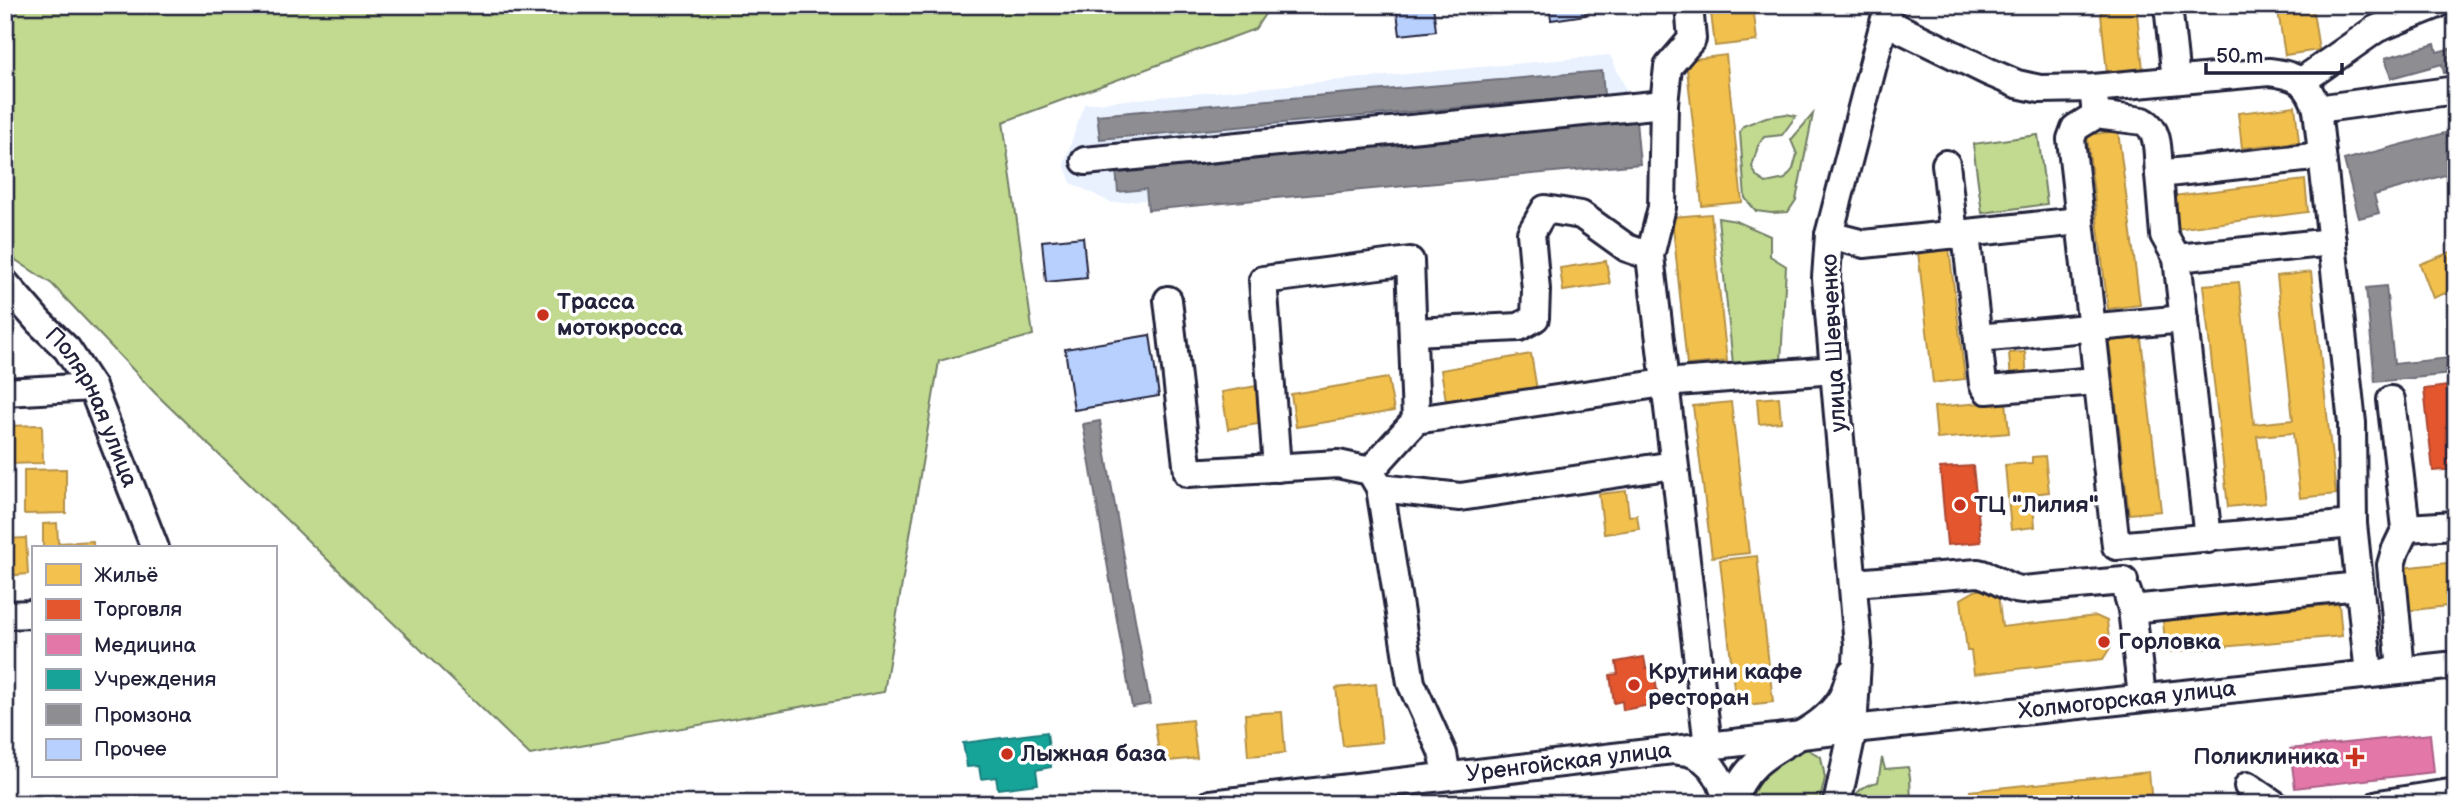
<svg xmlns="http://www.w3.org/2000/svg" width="2461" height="809" font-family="'Balsamiq Sans',sans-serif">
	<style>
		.built { fill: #e9f1ff }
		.green { fill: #c1da90; stroke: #727e66; stroke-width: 2 }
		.homes { fill: #f2c14e; stroke: #b49148; stroke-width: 2 }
		.shops { fill: #e4572e; stroke: #aa4732; stroke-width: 2 }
		.health { fill: #e377a8; stroke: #a95e87; stroke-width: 2 }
		.public { fill: #17a398; stroke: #1a7c7c; stroke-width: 2 }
		.industry { fill: #8d8d92; stroke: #6d6d78; stroke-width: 2 }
		.building { fill: #b7d0fe; stroke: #22223b; stroke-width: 2 }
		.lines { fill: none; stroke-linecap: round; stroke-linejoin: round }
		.minor-casing { stroke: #22223b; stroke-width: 32 }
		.minor { stroke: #fff; stroke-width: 26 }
		.poi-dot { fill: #c8321e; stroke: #fff; stroke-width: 2.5 }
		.labels { text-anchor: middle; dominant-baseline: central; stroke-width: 7; stroke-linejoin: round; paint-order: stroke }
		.poi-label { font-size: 23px; font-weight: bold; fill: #22223b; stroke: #fff; text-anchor: start }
		.street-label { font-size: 23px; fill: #22223b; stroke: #fff }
	</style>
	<rect width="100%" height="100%" fill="#fff"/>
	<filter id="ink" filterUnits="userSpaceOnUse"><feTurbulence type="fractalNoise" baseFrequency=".0143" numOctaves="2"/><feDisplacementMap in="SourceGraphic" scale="14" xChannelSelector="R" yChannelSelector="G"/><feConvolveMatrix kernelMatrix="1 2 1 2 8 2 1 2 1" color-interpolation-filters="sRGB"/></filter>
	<g filter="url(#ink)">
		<path class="built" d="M1610,55L1634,106L1637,153L1112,203L1071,183L1064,164L1084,104Z"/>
		<path class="green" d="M5,5H1271L1255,29L1003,122L1033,335L939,361L884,692L530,755L155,393L52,284L5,253Z
			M1786,114L1796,116L1782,135L1764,137L1758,146L1752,167L1757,177L1766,183L1785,179L1793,169L1797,154L1791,140L1813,114L1796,200L1788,212L1771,213L1756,211L1745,198L1740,132L1743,126L1766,117Z
			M2038,135L2047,204L1982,213L1973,144Z
			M1718,218L1736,221L1770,236V256L1786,266L1781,362L1733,364Z
			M1807,749L1821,757L1825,778L1819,804H1750C1755,785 1770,757 1790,750C1795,749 1802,750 1807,749Z
			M1882,758L1885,769L1908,767L1910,777L1911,804H1852C1856,790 1865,785 1878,782Z"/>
		<path class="homes" d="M1710,5H1753L1757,41L1715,46Z
			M2100,5H2136L2143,69L2107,73Z
			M2277,5H2312L2319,50L2285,55Z
			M1726,55L1742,202L1702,206L1686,60Z
			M2295,106L2299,142L2242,148L2238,113Z
			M2118,131L2140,305L2108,309L2087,135Z
			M2305,180L2308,212L2176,229L2172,196Z
			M1711,214L1727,361L1687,365L1672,217Z
			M1949,248L1965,379L1933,383L1918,252Z
			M2456,250V289L2433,298L2420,264Z
			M1606,261L1610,284L1563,291L1560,268Z
			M2311,272L2336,494L2300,498L2293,433L2257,436L2265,503L2228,507L2203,285L2239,282L2254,424L2293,420L2277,276Z
			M2141,338L2161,511L2129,514L2109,341Z
			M2025,352L2027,381L2011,382L2009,353Z
			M1531,354L1537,390L1447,406L1441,370Z
			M1388,378L1394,411L1296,427L1291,394Z
			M1257,386L1264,423L1228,429L1222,392Z
			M1779,397L1781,422L1759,424L1757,399Z
			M2006,401L2009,433L1937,439L1934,407Z
			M1731,402L1749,553L1712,557L1693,406Z
			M42,425L43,463L5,464V426Z
			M2045,456L2049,492L2032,494L2035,527L2011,530L2005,465L2032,463V457Z
			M66,469V513L24,514V470Z
			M1626,491L1629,516L1637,515L1639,529L1604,534L1599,494Z
			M57,523L58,543L93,541V548H43V524Z
			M26,538L28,574L5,576V539Z
			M1757,556L1773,702L1736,706L1720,560Z
			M2456,562V605L2405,611L2401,568Z
			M1982,589L1998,594L2002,627L2096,616L2107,621L2110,648L2103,659L1974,674L1971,651H1967L1961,599L1975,591Z
			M2339,604L2342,636L2166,652L2163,621Z
			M1376,684L1382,742L1343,746L1336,688Z
			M1282,712L1285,753L1248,756L1245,714Z
			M1192,720L1197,758L1160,762L1155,724Z
			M2149,772L2152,804H1971L1970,791Z"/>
		<path class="shops" d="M2456,385V469L2433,471L2424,389Z
			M1973,466L1981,542L1947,545L1940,468Z
			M1644,657L1646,668L1653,667L1658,696L1648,697L1650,705L1623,710L1622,701L1614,703L1610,675L1618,674L1616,662Z"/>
		<path class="health" d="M2430,734L2434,772L2295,788L2290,749Z"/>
		<path class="public" d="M1047,732L1051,767L1036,770L1038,784L998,789L996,777L981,779L979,766L967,767L963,743Z"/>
		<path class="industry" d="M2435,44L2437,52L2456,47V70L2444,73L2442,64L2391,78L2385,58Z
			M1602,71L1604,95L1100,139L1097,115Z
			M1636,121L1640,164L1148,210L1146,189L1118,192L1116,169Z
			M2456,130V172L2374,195L2379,213L2359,218L2344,160Z
			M2386,286L2394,364L2449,358L2451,374L2375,382L2366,288Z
			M1100,421L1150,704L1132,707L1083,424Z"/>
		<path class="building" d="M1396,5H1433L1436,31L1400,35Z
			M1549,5H1585L1586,15L1551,20Z
			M1083,237L1087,278L1046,282L1042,241Z
			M1150,335L1159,396L1074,410L1065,349Z"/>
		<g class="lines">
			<g class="minor-casing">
				<g id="minor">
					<path d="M1689,5L1692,39L1668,67L1664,104L1662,207L1650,256L1708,746"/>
					<path d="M2168,5L2176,80"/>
					<path d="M1886,22L1989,72L2017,84L2040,89L2093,88L2269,72C2298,75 2308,82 2317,109L2352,423L2353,524L2369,674"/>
					<path d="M2302,81L2376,29L2436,5"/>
					<path d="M2094,97L2096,115L2143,121C2161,130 2157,157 2159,174"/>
					<path d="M2317,109L2456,90"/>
					<path d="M2096,115L2075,128L2071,139L2116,546L2353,524"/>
					<path d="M1085,161L1664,104"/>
					<path d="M1946,164L1954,235"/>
					<path d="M1966,234L1983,384L1987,390L2096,381"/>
					<path d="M1829,235L1864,244L2079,221"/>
					<path d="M2177,258L2164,235L2159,174L2322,156"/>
					<path id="s1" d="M5,283L39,322L67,349L92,387L155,548"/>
					<path d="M1168,300L1188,473L1338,464L1370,471L1380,488L1411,683L1443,754L1447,775"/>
					<path d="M1413,332L1519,327L1535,318L1536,290L1531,233L1545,209L1581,215L1627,248L1650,256"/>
					<path d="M1978,338L2184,319"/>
					<path d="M5,392L92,387"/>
					<path d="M2391,400L2406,528L2395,551L2391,565L2401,670"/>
					<path d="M1277,468L1263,280L1410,261L1416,420"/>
					<path d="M1370,471L1416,420L1664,383L1834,370"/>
					<path d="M1380,488L1460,497L1674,465"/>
					<path d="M2406,528L2456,525"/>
					<path d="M2208,539L2177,258L2332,242"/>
					<path d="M1854,583L1978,573C1994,576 2006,589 2022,590L2124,581"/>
					<path d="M2127,592L2132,609L2142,697"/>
					<path d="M2132,609L2359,586"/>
					<path d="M5,615L33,614"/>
					<path d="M1679,751C1709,752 1722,778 1728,804"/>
					<path d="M2248,786L2274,804"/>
					<path id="s2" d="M1211,804L1853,729L2456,665"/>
					<path d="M1732,804C1750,740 1813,746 1842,698C1846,690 1848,681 1851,673"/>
					<path d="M1837,804L1853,729L1858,645L1826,278L1829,235L1888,7"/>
					<path d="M2379,804L2456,792"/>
				</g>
			</g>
			<use href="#minor" class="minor"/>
		</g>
	</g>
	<g class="poi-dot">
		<circle cx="543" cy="315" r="7"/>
		<circle cx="1960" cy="505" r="7"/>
		<circle cx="2104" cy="642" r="7"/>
		<circle cx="1634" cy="685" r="7"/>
		<circle cx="1007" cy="754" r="7"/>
		<path d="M2351.5 746.5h7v7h7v7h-7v7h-7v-7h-7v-7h7z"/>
	</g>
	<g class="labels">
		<g class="poi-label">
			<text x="557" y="302">Трасса<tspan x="557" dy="26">мотокросса</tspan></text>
			<text x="1974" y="505">ТЦ "Лилия"</text>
			<text x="2118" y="642">Горловка</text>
			<text x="1648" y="672">Крутини кафе<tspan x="1648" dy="26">ресторан</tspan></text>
			<text x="1021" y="754">Лыжная база</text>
			<text x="2339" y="757" text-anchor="end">Поликлиника</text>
		</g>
		<g class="street-label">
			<text transform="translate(1834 343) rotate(-93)">улица Шевченко</text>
			<text stroke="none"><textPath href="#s1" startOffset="154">Полярная улица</textPath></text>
			<text stroke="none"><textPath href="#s2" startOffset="922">Холмогорская улица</textPath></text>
			<text stroke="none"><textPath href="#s2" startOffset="360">Уренгойская улица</textPath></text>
		</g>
	</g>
	<rect width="2461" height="809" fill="none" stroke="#fff" stroke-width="28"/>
	<rect x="14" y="14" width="2433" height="781" fill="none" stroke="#22223b" stroke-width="2.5" filter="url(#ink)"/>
	<rect x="32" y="546" width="245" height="231" fill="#ffffff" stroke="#a7a7b1" stroke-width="2"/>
	<rect x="46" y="564" width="35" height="21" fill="#f2c14e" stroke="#a7a7b1" stroke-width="2"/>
	<text x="94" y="582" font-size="21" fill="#22223b">Жильё</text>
	<rect x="46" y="599" width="35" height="21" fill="#e4572e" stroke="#a7a7b1" stroke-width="2"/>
	<text x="94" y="616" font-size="21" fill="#22223b">Торговля</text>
	<rect x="46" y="634" width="35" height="21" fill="#e377a8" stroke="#a7a7b1" stroke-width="2"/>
	<text x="94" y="652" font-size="21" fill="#22223b">Медицина</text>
	<rect x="46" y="669" width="35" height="21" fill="#17a398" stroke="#a7a7b1" stroke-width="2"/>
	<text x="94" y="686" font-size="21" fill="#22223b">Учреждения</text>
	<rect x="46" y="704" width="35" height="21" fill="#8d8d92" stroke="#a7a7b1" stroke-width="2"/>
	<text x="94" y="722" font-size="21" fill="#22223b">Промзона</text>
	<rect x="46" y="739" width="35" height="21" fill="#b7d0fe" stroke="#a7a7b1" stroke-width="2"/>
	<text x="94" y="756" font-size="21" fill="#22223b">Прочее</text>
	<path d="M2206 63v10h136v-10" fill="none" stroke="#22223b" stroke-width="3.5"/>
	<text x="2216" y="63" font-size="21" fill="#22223b" stroke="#ffffff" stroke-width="5" paint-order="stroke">50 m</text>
</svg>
